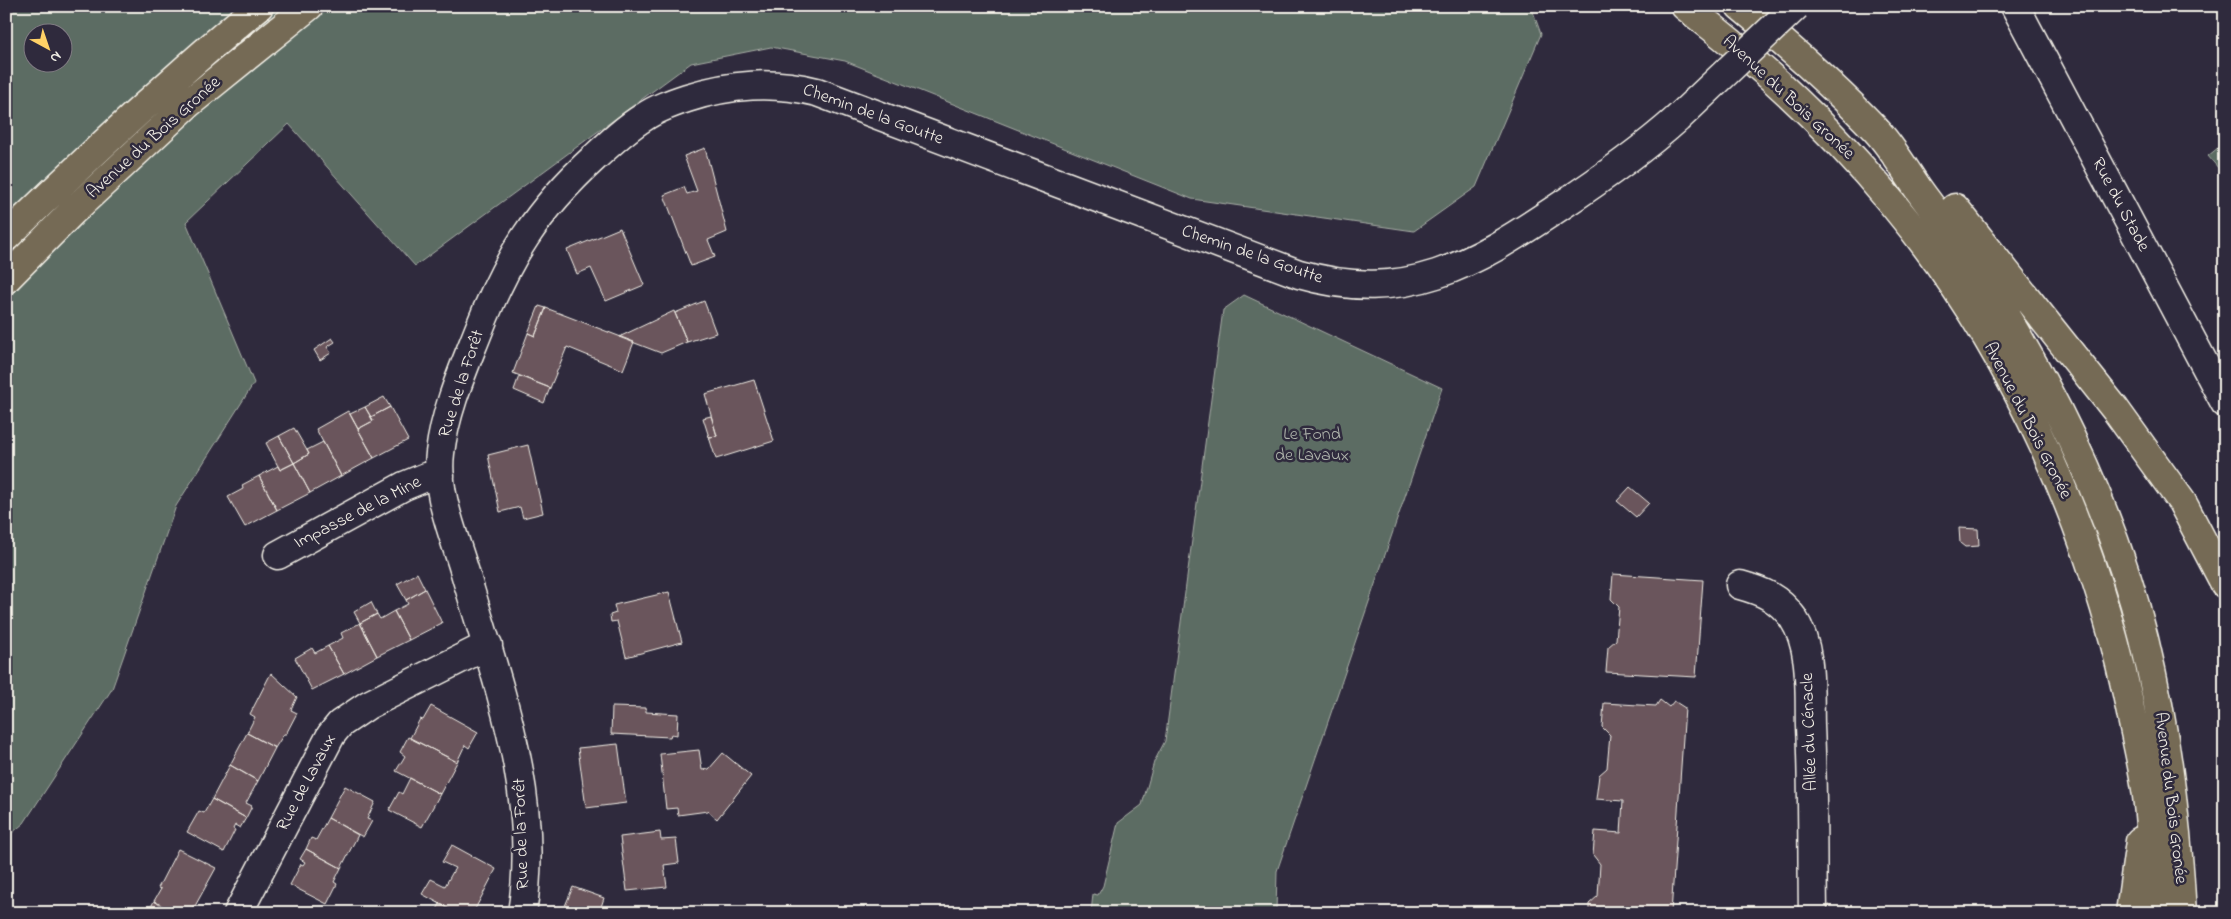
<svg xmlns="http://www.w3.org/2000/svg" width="2231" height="919" font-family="'Indie Flower',sans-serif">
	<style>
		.green { fill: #5c6c64; stroke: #a8aea6; fill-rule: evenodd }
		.building { fill: #6b545c; stroke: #f4f1e8 }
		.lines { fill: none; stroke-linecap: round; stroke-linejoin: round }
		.minor-casing { stroke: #f4f1e8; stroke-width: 31 }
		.major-casing { stroke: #f4f1e8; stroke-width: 31 }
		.minor { stroke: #2f2a3d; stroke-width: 28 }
		.major { stroke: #756a55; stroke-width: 28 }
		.minor-bridge-casing { stroke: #f4f1e8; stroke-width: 31; stroke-linecap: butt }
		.minor-bridge { stroke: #2f2a3d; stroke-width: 28 }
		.labels { text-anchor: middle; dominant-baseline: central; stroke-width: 5; stroke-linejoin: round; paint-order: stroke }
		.street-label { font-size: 18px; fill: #f4f1e8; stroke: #2f2a3d }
		.park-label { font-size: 18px; fill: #b0b5ad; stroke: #2f2a3d }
	</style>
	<rect width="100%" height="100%" fill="#2f2a3d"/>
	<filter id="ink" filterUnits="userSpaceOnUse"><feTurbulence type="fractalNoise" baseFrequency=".02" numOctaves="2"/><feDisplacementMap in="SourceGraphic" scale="10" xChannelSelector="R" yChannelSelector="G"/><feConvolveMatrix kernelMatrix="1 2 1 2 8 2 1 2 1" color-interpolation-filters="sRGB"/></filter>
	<g filter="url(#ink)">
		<path class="green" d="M6,6H1531L1541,34L1476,187L1414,231L1192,199L845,61L771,47L691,63L415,266L289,124L186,222L254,383L176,506L112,689L24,823L6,838ZM32,32H62V62H32Z
			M2225,142V176L2208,156Z
			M1244,295L1442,388L1277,871L1276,913H1091L1093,894L1098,895L1103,886L1118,823L1142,805L1154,762L1165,741L1223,310Z"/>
		<path class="building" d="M705,148L727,232L708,240L715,257L691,266L664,195L684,187L687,194L697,191L684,156Z
			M620,228L644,285L606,301L591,268L577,274L567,250Z
			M704,301L716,333L687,342L675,313Z
			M539,306L546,308L535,336L528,333Z
			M546,308L634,342L623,370L567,347L550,388L513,373L528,333L535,336Z
			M674,311L687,342L661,353L619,337Z
			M332,338L335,342L327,347L331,353L320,360L314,350Z
			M519,376L550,388L544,403L514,390Z
			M754,380L774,441L716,459L709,437L717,436L705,394Z
			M384,397L390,407L371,417L365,407Z
			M365,407L373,421L358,429L350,414Z
			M390,407L408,440L374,458L358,429L373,421L371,417Z
			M348,411L374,458L341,476L316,429Z
			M711,416L717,436L709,437L703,418Z
			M294,428L309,454L294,463L279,436Z
			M279,436L294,463L280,470L266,443Z
			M323,442L341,476L310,493L294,463L309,454L307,450Z
			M528,445L543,513L523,518L520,507L500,512L488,455Z
			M294,463L310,493L277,510L259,476L278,466L280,470Z
			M259,476L277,510L245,527L228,497L243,489L242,485Z
			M1630,487L1649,503L1636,517L1617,501Z
			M1959,528L1978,529L1979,546L1965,547L1960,543Z
			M417,573L425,589L406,600L397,584Z
			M1613,574L1703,580L1696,677L1606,672L1608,647L1616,640L1619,607L1611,599Z
			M425,589L442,623L409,640L394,611L408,604L406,600Z
			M669,592L682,642L626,657L617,621L611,622L610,615L616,613L614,605Z
			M371,602L377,614L360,623L354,612Z
			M394,611L409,640L377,656L360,623L377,614L380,619Z
			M360,623L377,656L344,674L328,646L343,638L341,633Z
			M328,646L344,674L312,690L295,658L312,648L315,653Z
			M271,673L297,697L291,710L297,713L286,734H284L275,748L247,733L255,717L250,714Z
			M1660,700L1669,707L1674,701L1685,708L1671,913H1589V904L1598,896L1600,864L1593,855L1595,831L1621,833L1623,801L1596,799L1599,775L1607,768L1610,735L1602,727L1604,703L1656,706Z
			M431,706L478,732L469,748L465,745L457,762L410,738L420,719L423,720Z
			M612,707L646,708V712L678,714L677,735L671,734L670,737L611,734Z
			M247,733L275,748L258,781L230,765Z
			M408,737L457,762L440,794L396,771L405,756L400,752Z
			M618,744L626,803L586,808L578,748Z
			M699,750L702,770L709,769L723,753L751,776L717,819L708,811L678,815L677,808L666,809L660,754Z
			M230,765L258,781L246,803L252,806L246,818L212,799Z
			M410,778L440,794L422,827L389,810L399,792L402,794Z
			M345,786L375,802L367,819L372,821L363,837L328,818Z
			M212,799L246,818L240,828L235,825L233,829L235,830L224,852L187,832L199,811L204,813Z
			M328,818L358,835L341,868L306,849L311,838L316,840Z
			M660,832L661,840L676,839L679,863L664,865L667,887L627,891L620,837Z
			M452,845L496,869L473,913H457L422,894L431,879L445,886L455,868L442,862Z
			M178,849L216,868L195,906H193L190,913H174L154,901L161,889L158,888Z
			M306,849L341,868L334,882L337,884L327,904L290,885L301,864L303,865L305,862L300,859Z
			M573,887L604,898L599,913H562Z
			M154,901L174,913H148Z
			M440,904L457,913H435Z"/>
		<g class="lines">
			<g class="minor-casing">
				<path id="minor" d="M2015,6L2225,403
					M278,555L404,486L426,477L440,476
					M1740,585C1762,591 1779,598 1793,618C1813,648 1809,692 1810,726C1813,788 1812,851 1813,913
					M238,913L331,735L340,724L368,705L488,645
					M522,913C541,797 498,686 466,576C455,537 435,494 440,453C445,411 463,370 478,332C507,258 536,211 595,157C610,143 626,128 644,117C657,108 672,103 687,98C731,84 772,81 817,92L1299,274C1407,305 1472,265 1559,207C1600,180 1640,152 1677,119"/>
			</g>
			<g class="major-casing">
				<path id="major" d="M1685,6C1761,64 1832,130 1892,203C2014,349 2097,538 2133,723C2138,747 2144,772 2147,796C2152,835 2153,874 2155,913
					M1740,6C1787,45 1833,85 1875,129C1895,150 1909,178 1927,201C2022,325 2107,487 2144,639C2166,729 2177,821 2182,913
					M1955,208L2115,409L2182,502L2225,584
					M6,237C88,157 171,79 259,6
					M6,279L72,212L189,103L309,6
					M2130,913L2140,841"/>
			</g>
			<use href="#minor" class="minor"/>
			<use href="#major" class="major"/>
			<g class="minor-bridge-casing">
				<path id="minor-bridge" d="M1677,119L1796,6"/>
			</g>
			<use href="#minor-bridge" class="minor-bridge"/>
		</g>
	</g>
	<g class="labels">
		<g class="street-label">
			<text transform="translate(1788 98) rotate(43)">Avenue du Bois Gronée</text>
			<text transform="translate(873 115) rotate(20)">Chemin de la Goutte</text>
			<text transform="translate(154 138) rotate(-42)">Avenue du Bois Gronée</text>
			<text transform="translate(2120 205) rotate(62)">Rue du Stade</text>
			<text transform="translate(1252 255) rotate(19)">Chemin de la Goutte</text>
			<text transform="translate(462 384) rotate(-72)">Rue de la Forêt</text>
			<text transform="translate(2027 421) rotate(63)">Avenue du Bois Gronée</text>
			<text transform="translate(358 513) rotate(-27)">Impasse de la Mine</text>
			<text transform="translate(1810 732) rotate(-92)">Allée du Cénacle</text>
			<text transform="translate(307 783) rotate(-62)">Rue de Lavaux</text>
			<text transform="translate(2170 798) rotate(83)">Avenue du Bois Gronée</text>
			<text transform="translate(522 834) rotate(-92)">Rue de la Forêt</text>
		</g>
		<g class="park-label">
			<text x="1312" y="435">Le Fond<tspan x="1312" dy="21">de Lavaux</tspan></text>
		</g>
	</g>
	<rect width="2231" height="919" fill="none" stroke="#2f2a3d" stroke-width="25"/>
	<rect x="12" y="12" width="2206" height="894" fill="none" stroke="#f4f1e8" stroke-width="2" filter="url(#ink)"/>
	<g transform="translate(48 48) rotate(140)"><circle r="24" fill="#2f2a3d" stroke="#7e7a81"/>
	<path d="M0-4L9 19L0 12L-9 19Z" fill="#ffd166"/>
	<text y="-8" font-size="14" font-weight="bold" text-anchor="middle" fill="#f4f1e8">N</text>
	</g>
</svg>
